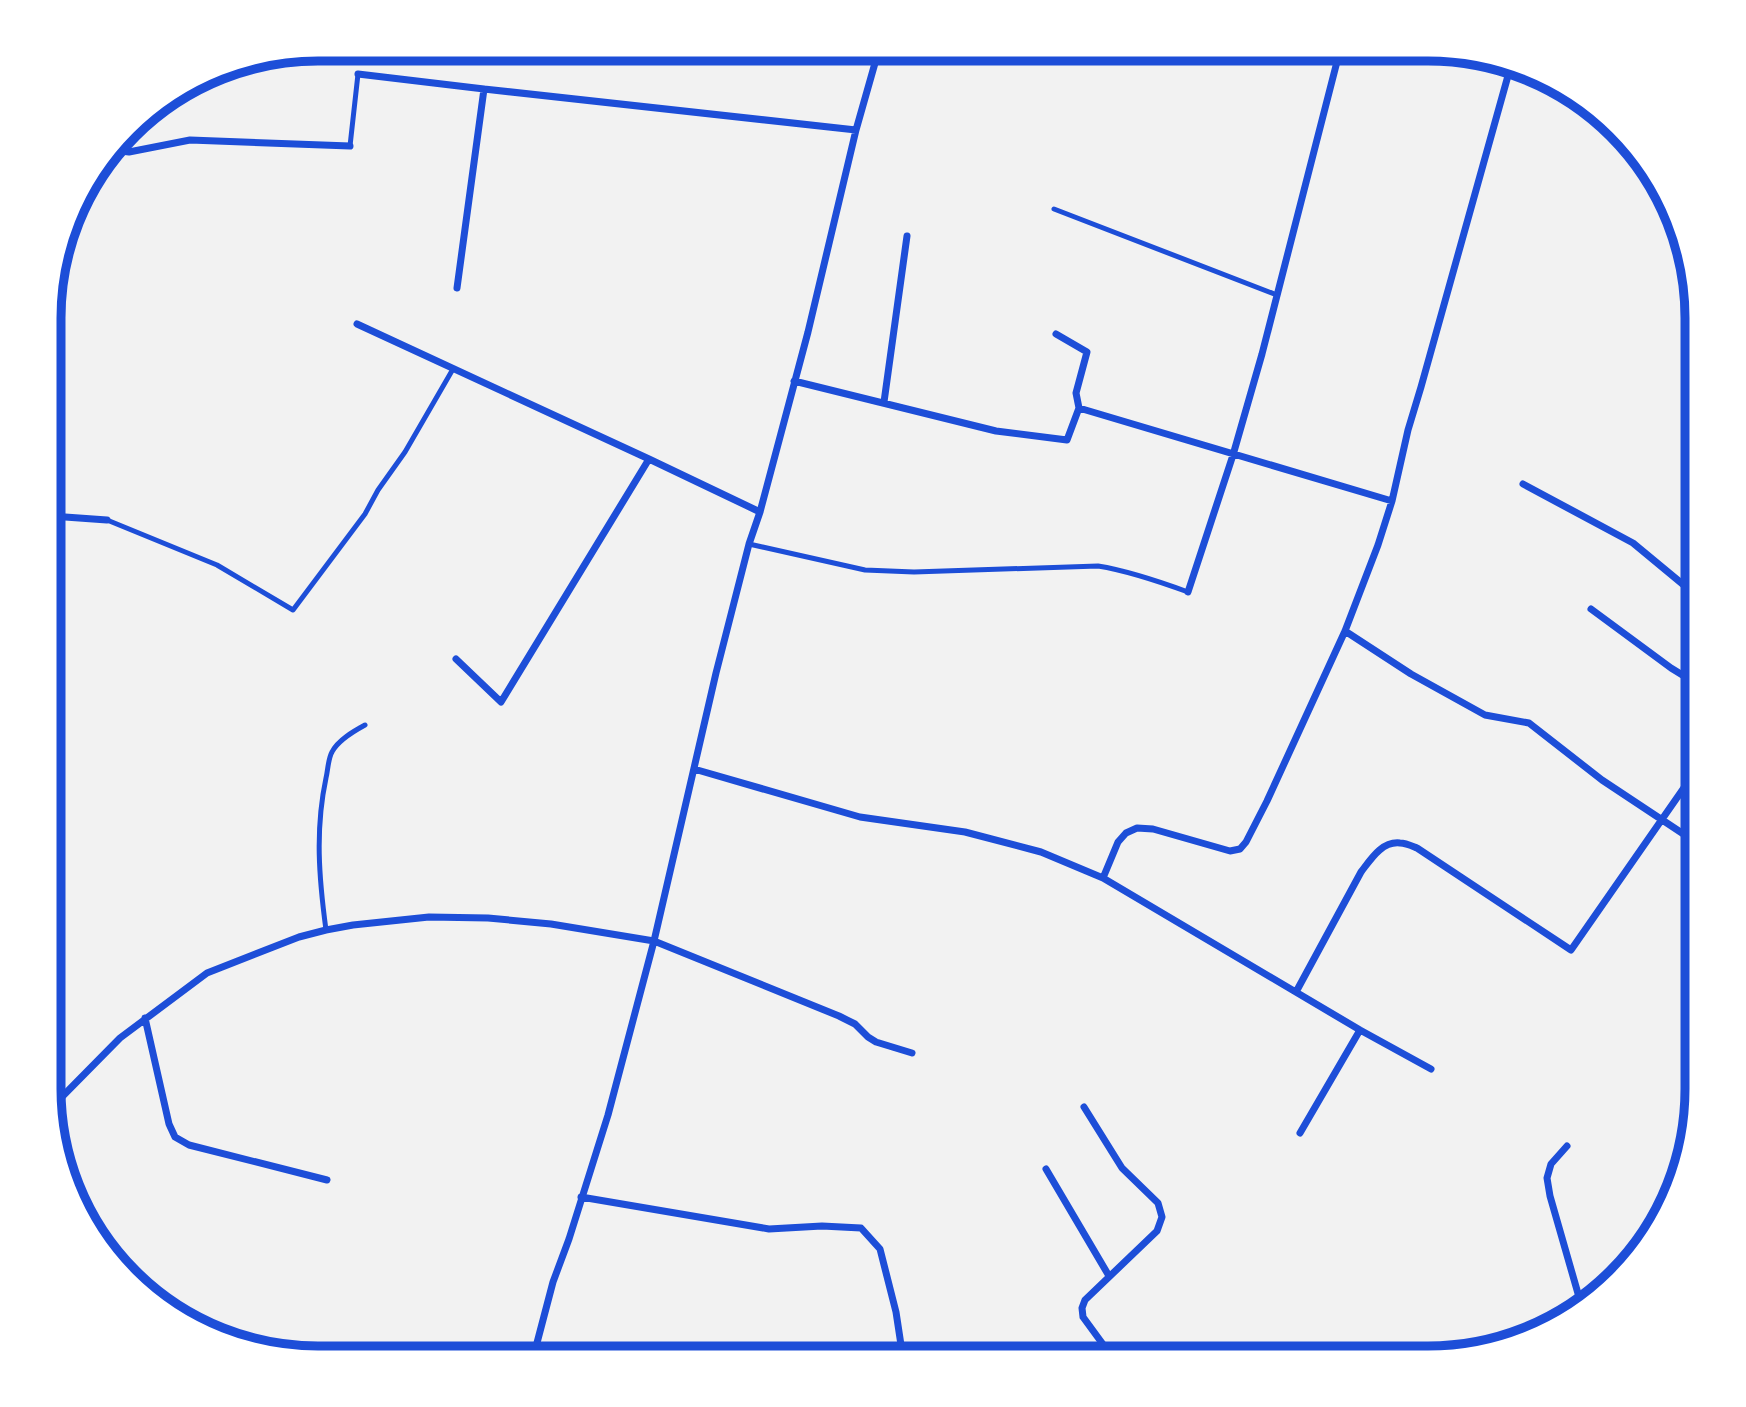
<svg xmlns="http://www.w3.org/2000/svg" width="1746" height="1407" font-family="Lato,sans-serif">
	<style>
		.lines { fill: none; stroke-linecap: round; stroke-linejoin: round }
		.service { stroke: #1d4ed8; stroke-width: 5 }
		.minor { stroke: #1d4ed8; stroke-width: 7 }
		.rim { fill: none; stroke: #1d4ed8; stroke-width: 9 }
	</style>
	<rect width="100%" height="100%" fill="#f2f2f2"/>
	<g class="lines">
		<path class="service" d="M350,146L358,74
			M1054,209L1277,295
			M107,520L217,565L293,610L365,514L378,490L405,452L453,369
			M749,544L865,570L914,572L1098,566C1129,571 1158,581 1188,592
			M326,930C319,878 315,830 326,778C328,770 328,759 332,752C338,740 354,731 365,725"/>
		<path class="minor" d="M993,49L1063,61
			M358,74L484,89
			M113,150L129,152L190,140L350,146
			M457,288L484,89L856,130
			M357,324L649,459L760,512
			M1056,334L1087,352L1076,393L1079,408
			M794,381L996,431L1067,440L1079,408L1392,501
			M884,402L907,236
			M1523,484L1633,543L1697,596
			M51,516L107,520
			M1188,592L1233,455L1262,354L1340,50
			M1591,609L1671,668L1697,684
			M1345,631L1411,674L1485,715L1529,723L1602,780L1697,843
			M456,659L501,702L649,459
			M694,769L860,817L965,832L1041,852L1103,878
			M1296,992L1361,872C1371,859 1382,841 1400,843C1406,843 1412,846 1417,848L1571,950L1697,769
			M145,1018L169,1124L175,1137L189,1145L327,1180
			M1431,1069L1360,1030L1103,878L1118,842L1126,833L1137,828L1153,829L1230,851L1240,849L1246,842L1267,801L1345,631L1378,545L1392,501L1408,430L1421,387L1511,65
			M1084,1107L1122,1168L1158,1203L1162,1217L1157,1231L1085,1300L1082,1308L1083,1317L1113,1358
			M50,1109L120,1038L207,973L299,937L326,930L353,925L429,917L488,918L551,924L654,941L839,1016L855,1024L868,1037L876,1042L912,1053
			M1300,1133L1360,1030
			M1567,1146L1551,1164L1547,1178L1550,1196L1581,1304
			M1046,1169L1109,1276
			M581,1197L769,1229L822,1226L861,1228L880,1249L896,1312L903,1358
			M533,1358L553,1282L569,1239L608,1115L654,941L716,673L749,544L760,512L808,332L856,130L879,49"/>
	</g>
	<path d="M0 0H1746V1407H0ZM318 61H1428A257 257 0 0 1 1685 318V1089A257 257 0 0 1 1428 1346H318A257 257 0 0 1 61 1089V318A257 257 0 0 1 318 61Z" fill="#fff" fill-rule="evenodd"/>
	<path class="rim" d="M318 61H1428A257 257 0 0 1 1685 318V1089A257 257 0 0 1 1428 1346H318A257 257 0 0 1 61 1089V318A257 257 0 0 1 318 61Z"/>
</svg>
